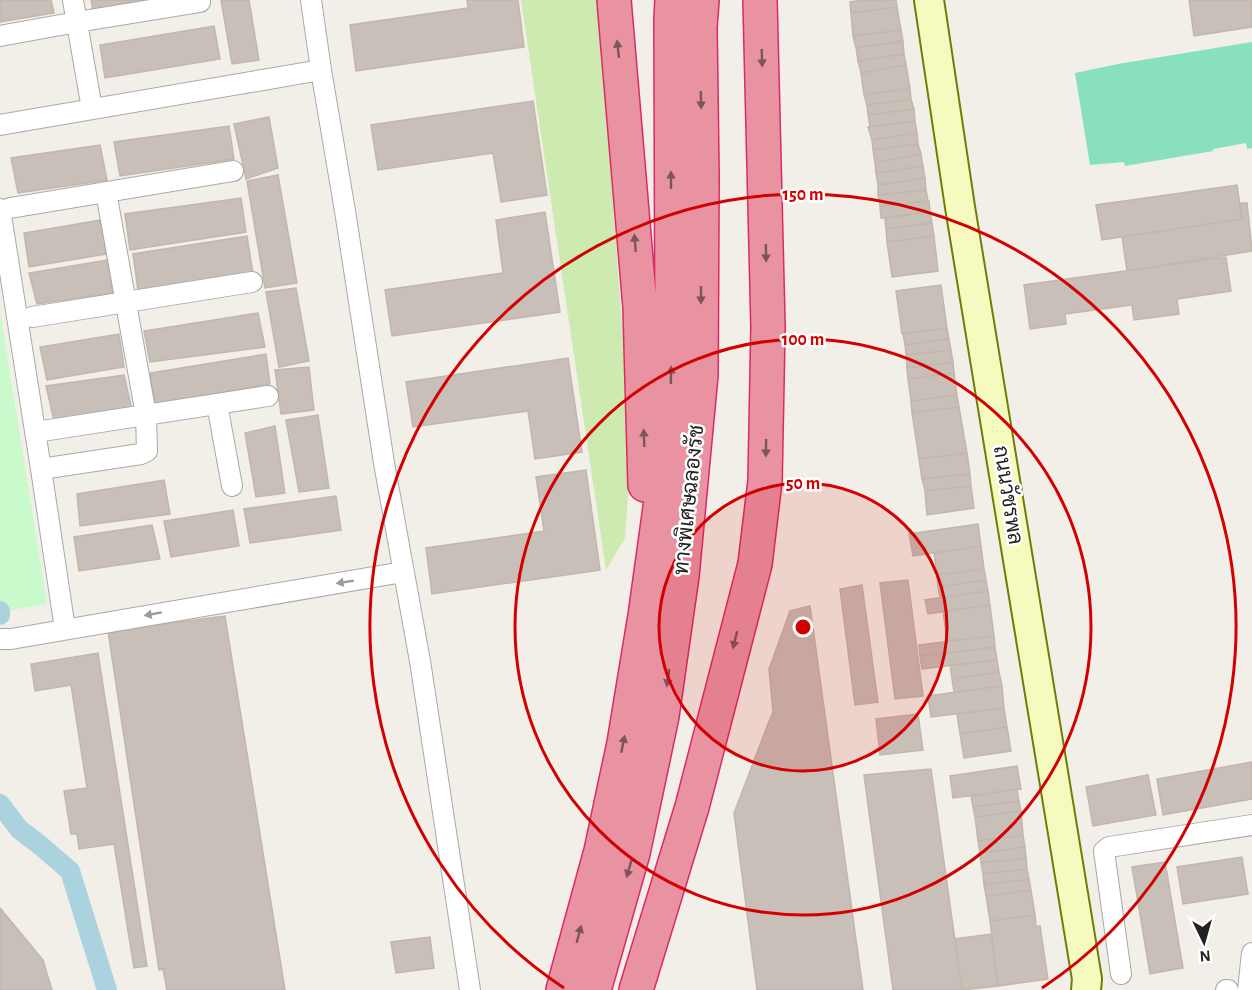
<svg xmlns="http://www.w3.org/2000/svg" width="1252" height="990" font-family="'Alegreya Sans',Sarabun,sans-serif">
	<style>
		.grass { fill: #cdebb0 }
		.park { fill: #c8facc }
		.pitch { fill: #88e0be }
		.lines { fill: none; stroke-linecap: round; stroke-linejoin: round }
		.canal { stroke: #aad3df; stroke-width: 20 }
		.building { fill: #c7bfb8; stroke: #c4b6ab; stroke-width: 1.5 }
		.street-casing { stroke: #a9a9a9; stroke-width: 22 }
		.secondary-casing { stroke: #707d05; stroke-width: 32 }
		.highway-casing { stroke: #dc2a67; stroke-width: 36 }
		.street { stroke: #fff; stroke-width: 20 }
		.secondary { stroke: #f7fabf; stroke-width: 28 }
		.highway { stroke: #e892a2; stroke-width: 33 }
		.oneway { fill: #7b545c }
		.oneway2 { fill: #9c9c9c }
		.ring { fill: none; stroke: #d40000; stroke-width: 3 }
		.labels { text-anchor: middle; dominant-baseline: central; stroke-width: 5; stroke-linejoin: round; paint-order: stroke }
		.street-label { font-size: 21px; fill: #222; stroke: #fff }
		.centre { fill: #d40000; stroke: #fff; stroke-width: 3 }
		.ring-label { font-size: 18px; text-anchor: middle; font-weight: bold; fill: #d40000; stroke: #fff; stroke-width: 5; stroke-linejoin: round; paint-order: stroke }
	</style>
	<rect width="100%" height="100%" fill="#f2efe9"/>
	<path class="grass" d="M521,0H599L600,24L631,449L625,538L606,570Z"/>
	<path class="park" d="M0,311L47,604L0,612Z"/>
	<path class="pitch" d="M1252,42V148L1247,149L1246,143L1213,149V151L1125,166L1124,162L1090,165L1075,73L1118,64Z"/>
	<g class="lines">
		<path class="canal" d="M0,611V615
			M0,804L19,829L41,846L70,871L107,990"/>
	</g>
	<path class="building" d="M0,0H51L54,13L0,22Z
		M91,0H160L93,11Z
		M221,0H249L259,60L232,64Z
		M467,0H518L524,47L356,71L350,25L468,8Z
		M862,0H896L897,7L851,13L850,2Z
		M1189,0H1252V27L1194,36Z
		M897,7L901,30L853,36L851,13Z
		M214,26L220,59L105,78L100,45Z
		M901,30L903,41L856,48L853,36Z
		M903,41L904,54L858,61L856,48Z
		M904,54L906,65L861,73L858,61Z
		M906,65L910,88L864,95L861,73Z
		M910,88L911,99L867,105L864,95Z
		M911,99L914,109L868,115L867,105Z
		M533,101L547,195L501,202L493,153L378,170L371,125Z
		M914,109L915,121L870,127L868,115Z
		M269,117L278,168L246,179L234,124Z
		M915,121L917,133L872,140L868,127Z
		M229,126L234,159L120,176L114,142Z
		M917,133L918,144L873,150L872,140Z
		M918,144L921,154L875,163L873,150Z
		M100,145L107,180L18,193L11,158Z
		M921,154L923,166L876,173L875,163Z
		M923,166L925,178L878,185L876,173Z
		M278,175L297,283L265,288L247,181Z
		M925,178L926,190L878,195V185Z
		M1237,185L1242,219L1102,240L1096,205Z
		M926,190L928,201L880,206L878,195Z
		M241,198L246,232L130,250L125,214Z
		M929,201L930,212L881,218L880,206Z
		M1239,203H1247L1252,251L1127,271L1122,237L1242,219Z
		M545,212L560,312L392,336L385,290L503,273L496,220Z
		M930,212L932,223L886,229L885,218Z
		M100,220L107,254L29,267L24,233Z
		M932,223L934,236L887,242L886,229Z
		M247,236L253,274L138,291L133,254Z
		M934,236L938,271L892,277L887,242Z
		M1226,257L1231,291L1177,299L1179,314L1134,320L1132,305L1065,314L1066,324L1030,329L1024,285Z
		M107,260L113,293L37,304L29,273Z
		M941,285L947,328L902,334L896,291Z
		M296,288L309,361L279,367L266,292Z
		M258,313L265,347L150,362L144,331Z
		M947,328L949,339L905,345L903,334Z
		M119,334L124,367L47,380L40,347Z
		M949,339L951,350L906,355L905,345Z
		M951,350L953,362L907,368L906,355Z
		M266,354L270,384L155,404L150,373Z
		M568,358L582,452L535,459L528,411L413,427L406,382Z
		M953,362L954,373L908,379L907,368Z
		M309,367L314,410L281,414L275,370Z
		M954,373L957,395L911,401L908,379Z
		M124,375L132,410L54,421L46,386Z
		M957,395L959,407L912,413L911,401Z
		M959,407L967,453L919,459L912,413Z
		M318,415L329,488L299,492L286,420Z
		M275,426L285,493L256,497L245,433Z
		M967,453L970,474L922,479L919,459Z
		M586,470L600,570L432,594L426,548L544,531L536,477Z
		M970,474L971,486L925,491L922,479Z
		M164,480L170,514L80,526L77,494Z
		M971,486L974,508L927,515L925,491Z
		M336,496L341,530L250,543L244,509Z
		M233,510L239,546L171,557L164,521Z
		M978,524L981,546L913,556L909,534Z
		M152,525L160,559L79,571L74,537Z
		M981,546L984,569L937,575L934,553Z
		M984,569L986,580L938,587L937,575Z
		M908,580L923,696L895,699L880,583Z
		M986,580L988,591L940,598L938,587Z
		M862,585L878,702L855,705L840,589Z
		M988,591L990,605L928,614L925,600Z
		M990,605L994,636L947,641L943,611Z
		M810,606L863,990H757L734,813L766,729L773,712L769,669L790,611Z
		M225,616L285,990H167L163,969L159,970L108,631Z
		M994,636L995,647L920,656L919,645Z
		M995,647L997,660L922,669L920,656Z
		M98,653L147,966L134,968L114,844L79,849L77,834H71L64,791L87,788L71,685L35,691L31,664Z
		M997,660L999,672L952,679L950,665Z
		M999,672L1002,686L954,692L952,679Z
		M1002,686L1004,708L931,717L928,696Z
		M1004,708L1007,727L960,734L957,714Z
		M918,714L923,750L880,755L876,719Z
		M1007,727L1011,751L964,758L960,734Z
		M1252,762V799L1163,815L1157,779Z
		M1017,766L1021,789L953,798L950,776Z
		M931,769L962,990H893L864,775Z
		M1148,775L1156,815L1093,826L1086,787Z
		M1017,789L1019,801L973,807L971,796Z
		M1019,801L1021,811L975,817L973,807Z
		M1021,811L1023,835L978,841L975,817Z
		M1023,835L1025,847L980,853L978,841Z
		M1025,847L1026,858L981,863L980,853Z
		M1242,857L1248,894L1183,904L1177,867Z
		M1026,858L1027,869L983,874L981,863Z
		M1165,862L1183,968L1150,974L1132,867Z
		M1027,869L1029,879L984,885L983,874Z
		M1029,879L1031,890L986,896L984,885Z
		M1031,890L1035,915L990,921L986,896Z
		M0,908L43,960L52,990H0Z
		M1035,915L1036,927L1040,926L1048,979L998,986L990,921Z
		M991,934L998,986L962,990L955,939Z
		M430,937L434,968L396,973L391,942Z"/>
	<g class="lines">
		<g class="street-casing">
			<path id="street" d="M73,0L92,109
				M311,0L321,70L345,211L384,463L420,661L470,990
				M0,36L77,22L200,2
				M0,125L321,70
				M10,208L233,171
				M0,209L41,469L65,629
				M32,317L252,282
				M217,404L232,486
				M36,432L268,396
				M41,469L141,454L147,451L146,415L106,192
				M0,639H11L403,572
				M1121,974L1104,851L1109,847L1252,825
				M1226,990H1228
				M1248,990L1252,953"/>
		</g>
		<g class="secondary-casing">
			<path id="secondary" d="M929,0L960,207L1087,979L1086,990"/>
		</g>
		<g class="highway-casing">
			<path id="highway" d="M614,0L640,307L645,485
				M563,990L601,851L624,743L645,616L665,472L671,379L672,313L671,20L672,0
				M594,990L633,853L662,716L682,576L701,375L702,176L700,27L702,0
				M636,990L692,807L755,564L765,481L768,327L760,0"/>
		</g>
		<use href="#street" class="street"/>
		<use href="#secondary" class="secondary"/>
		<use href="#highway" class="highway"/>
	</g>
	<defs><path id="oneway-solid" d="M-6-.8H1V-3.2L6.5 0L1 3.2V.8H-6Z" transform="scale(1.5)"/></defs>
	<g class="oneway">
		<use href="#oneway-solid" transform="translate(618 49) rotate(-96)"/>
		<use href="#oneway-solid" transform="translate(762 58) rotate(88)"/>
		<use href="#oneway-solid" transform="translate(701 100) rotate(89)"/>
		<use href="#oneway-solid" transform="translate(671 180) rotate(-90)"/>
		<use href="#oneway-solid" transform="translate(635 243) rotate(-95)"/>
		<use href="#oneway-solid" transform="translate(766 253) rotate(89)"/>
		<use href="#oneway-solid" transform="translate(701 295) rotate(90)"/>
		<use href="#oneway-solid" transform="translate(671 375) rotate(-89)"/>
		<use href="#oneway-solid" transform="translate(644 438) rotate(-92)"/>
		<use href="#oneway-solid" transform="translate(766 448) rotate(91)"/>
		<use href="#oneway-solid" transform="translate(735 640) rotate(104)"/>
		<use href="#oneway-solid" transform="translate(668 678) rotate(98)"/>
		<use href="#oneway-solid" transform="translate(623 744) rotate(-79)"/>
		<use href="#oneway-solid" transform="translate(629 869) rotate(106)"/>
		<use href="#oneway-solid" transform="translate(579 934) rotate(-75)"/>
	</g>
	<g class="oneway2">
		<use href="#oneway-solid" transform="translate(345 582) rotate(171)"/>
		<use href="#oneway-solid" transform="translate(153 614) rotate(170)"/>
	</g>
	<circle cx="803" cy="627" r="144" fill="#d40000" fill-opacity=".12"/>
	<g class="ring">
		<circle cx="803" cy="627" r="144"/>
		<circle cx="803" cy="627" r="288"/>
		<path d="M564 988A433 433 0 1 1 1042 988"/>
	</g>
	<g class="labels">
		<g class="street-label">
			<text transform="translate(1008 495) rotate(81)">ถนนวัชรพล</text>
			<text transform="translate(689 500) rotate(-84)">ทางพิเศษฉลองรัช</text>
		</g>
	</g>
	<circle cx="803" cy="627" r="9" class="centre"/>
	<g class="ring-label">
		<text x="803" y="200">150 m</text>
		<text x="803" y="345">100 m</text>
		<text x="803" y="489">50 m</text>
	</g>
	<g transform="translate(1204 942) rotate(175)" stroke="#ffffff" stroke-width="4.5" paint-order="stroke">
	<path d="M0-4.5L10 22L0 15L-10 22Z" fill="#222222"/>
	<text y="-9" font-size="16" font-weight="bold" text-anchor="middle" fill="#222222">N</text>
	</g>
</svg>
